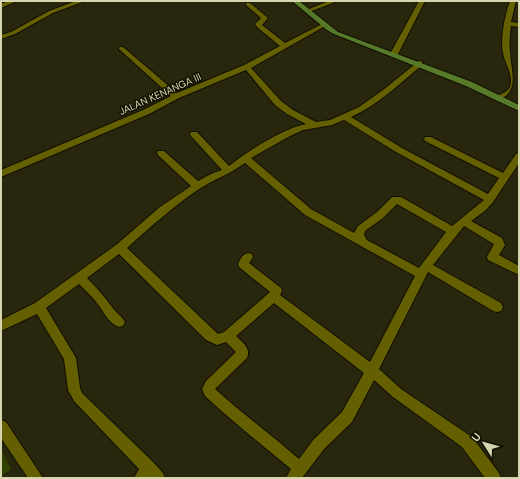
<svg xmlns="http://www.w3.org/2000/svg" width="520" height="479" font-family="'DM Sans',sans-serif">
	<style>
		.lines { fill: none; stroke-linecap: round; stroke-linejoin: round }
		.street-casing { stroke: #110f00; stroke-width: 2 }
		.secondary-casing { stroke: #110f00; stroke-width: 2 }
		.street { fill: #645f00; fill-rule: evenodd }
		.secondary { fill: #577a2a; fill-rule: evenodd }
		.shaded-wall { fill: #304200 }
		.building { fill: #445e00; stroke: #304200 }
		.labels { text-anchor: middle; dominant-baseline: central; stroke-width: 3; stroke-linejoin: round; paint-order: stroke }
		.far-street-label { font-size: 10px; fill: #d6d5af; stroke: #110f00 }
	</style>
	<rect width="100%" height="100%" fill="#28260d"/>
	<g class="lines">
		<g class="street-casing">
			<path id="street" d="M8,1H17L1,8V4Z
				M76,1H85L53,13L15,34L1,39V35L11,32L49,11Z
				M329,1H338L309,12L304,11Z
				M419,1H425L398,54L392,55L390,54Z
				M510,1H516L511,22L519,23V27L511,26C510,34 509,43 510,51C511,72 520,91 499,100L495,98C499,94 507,93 510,87C514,76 505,64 503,53C500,39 505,14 510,1Z
				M246,3H250L267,17L268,18L262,25L285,43L322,24L327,25L251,68L281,101L293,110L316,122L330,120L359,107L383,90L419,61H422V65C399,84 378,105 351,117L402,148L488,194L499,178L425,141L424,139L425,137H431L503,173L516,154L519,153V163L493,202L486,210L471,221L502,238L505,245L499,255L519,266V275L488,260L487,257L494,244L464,226L433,265L501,303L503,307L501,311L497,312L493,311L428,272L379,369L401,389L472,437L499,473L501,478H485L462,447L393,397L374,380L352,422L324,449L302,478H286L291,469C262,445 233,422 205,396L202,389L206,381L236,352L226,342L217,345L206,340L119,254L87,278C97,288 104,296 112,307C116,313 122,316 125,322L123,326L119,327C108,323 104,312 97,303C92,296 85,290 79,284L46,308L76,358L80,388L82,393L154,463L163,473L165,478H134L139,469L74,401L68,390L64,359L37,314L1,331V320L35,303L116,245L160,207L191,186L158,155L157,153L158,151H164L198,181L213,173L222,170L191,136L190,134L191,132H197L229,166C248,151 282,129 306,124L287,114L275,105L246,70L179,98L149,114L1,177V170L143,110L171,96L119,49V47H123L177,93L244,65L280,46L257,27L255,24L261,18L246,5ZM344,120L396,152L484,200L452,226L401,197H392L377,212L358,226L354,233L311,209L251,158L290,136L303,130L332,125ZM245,163L305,215L415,276L370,362L280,295L282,291L281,288L249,263L253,257L252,254C244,251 241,258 238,264L239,267L270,292L224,332L218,334L127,248C150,227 173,207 199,189C215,179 230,174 245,163ZM397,204L446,232L419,268L367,240L364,235L365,231L383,218ZM274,303L364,373L342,412L314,439L299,459C271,435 242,413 215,389L247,358C251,348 243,343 236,336Z
				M1,420L6,422L43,478H28L1,438Z"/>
		</g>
		<g class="secondary-casing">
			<path id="secondary" d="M292,1H299L338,32L472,82L519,105V111L466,86L334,34L327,30Z"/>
		</g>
		<use href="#street" class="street"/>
		<use href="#secondary" class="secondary"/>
	</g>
	<path class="shaded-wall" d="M1,449L11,469L1,476Z"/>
	<path class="building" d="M1,462L3,466L1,467Z"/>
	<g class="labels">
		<g class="far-street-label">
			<text transform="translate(160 94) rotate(-24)">JALAN KENANGA III</text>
		</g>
	</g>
	<rect width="520" height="479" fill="none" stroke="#d6d5af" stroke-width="4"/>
	<g transform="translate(484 443) rotate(307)" stroke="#110f00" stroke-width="3" paint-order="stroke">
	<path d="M0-3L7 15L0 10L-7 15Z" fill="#d6d5af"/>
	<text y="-6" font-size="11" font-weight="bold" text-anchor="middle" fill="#d6d5af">U</text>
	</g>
</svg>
